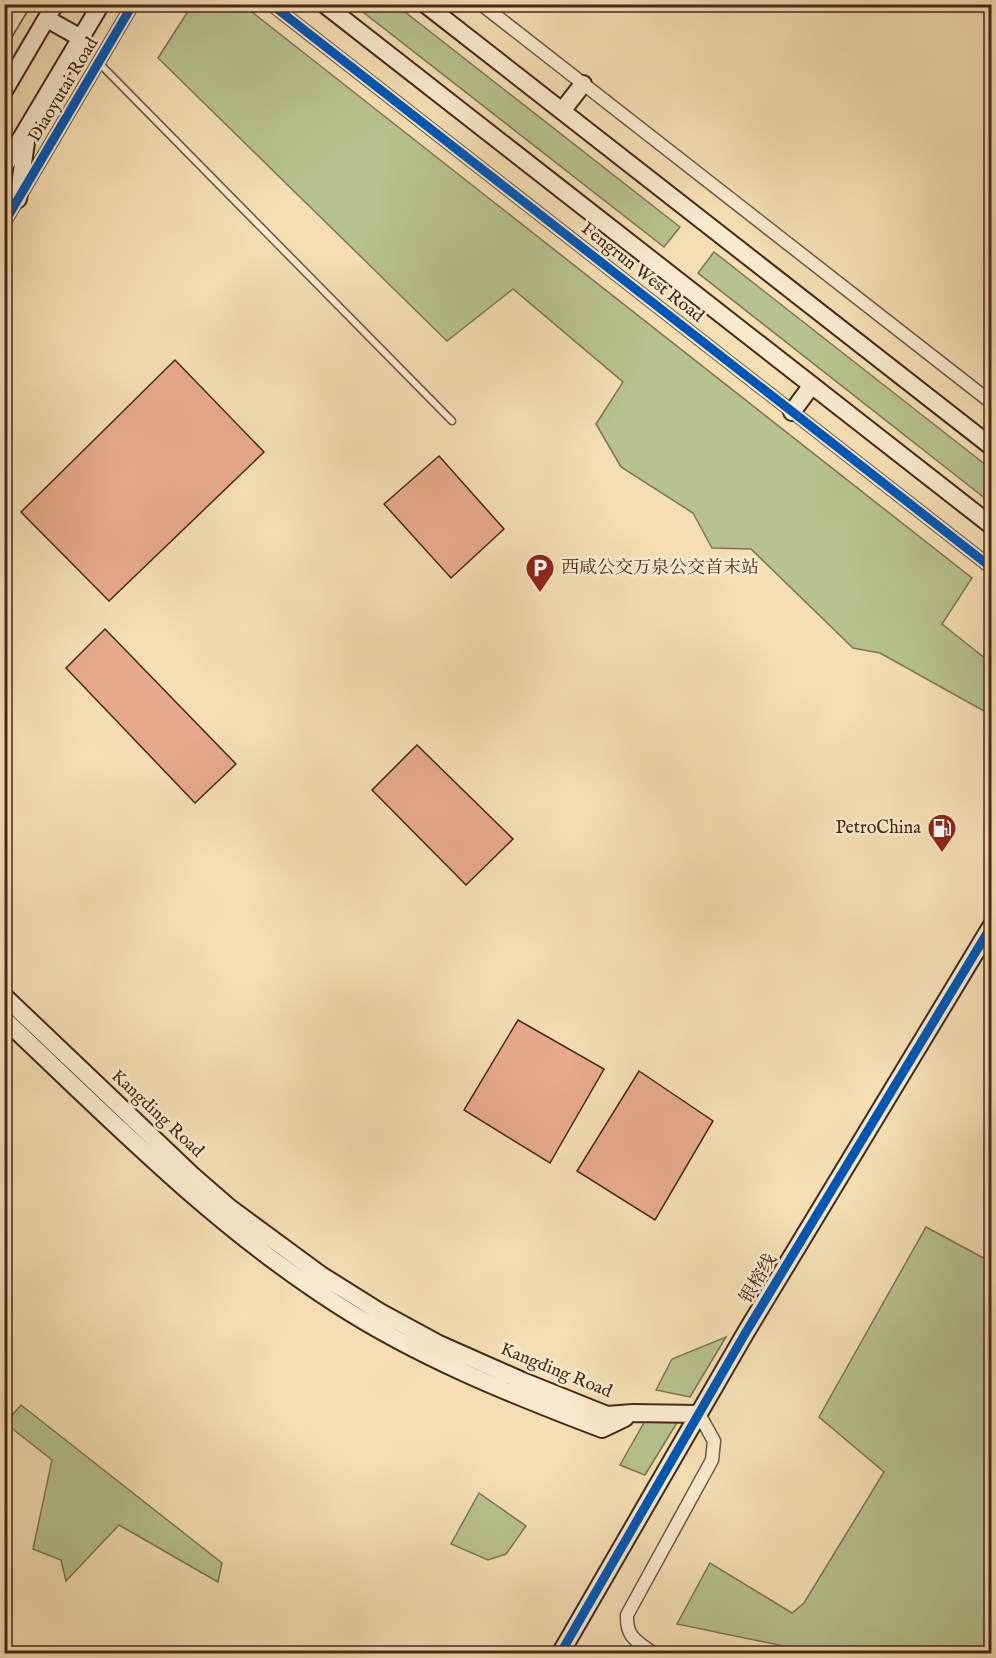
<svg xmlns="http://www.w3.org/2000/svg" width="996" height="1658" font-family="'IM FELL English','Noto Serif SC',serif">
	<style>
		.green { fill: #b6c28f; stroke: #7f7553; stroke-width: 1.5 }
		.building { fill: #e7aa8b; stroke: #482817; stroke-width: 1.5 }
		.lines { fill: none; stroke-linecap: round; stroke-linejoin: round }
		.lane-casing { stroke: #73563e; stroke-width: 9 }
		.street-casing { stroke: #73563e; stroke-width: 15 }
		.secondary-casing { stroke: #482817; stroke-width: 20 }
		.lane { stroke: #f8eacd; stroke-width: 6 }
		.street { stroke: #f8eacd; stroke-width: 12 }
		.secondary { stroke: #f8eacd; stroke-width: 16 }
		.cycleway-casing { stroke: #f8eacd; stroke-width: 13 }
		.cycleway { stroke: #0057b8; stroke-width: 9 }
		.labels { text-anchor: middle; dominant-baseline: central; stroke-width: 5; stroke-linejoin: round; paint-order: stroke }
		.street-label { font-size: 18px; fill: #482817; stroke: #f8eacd }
		.poi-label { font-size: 18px; fill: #482817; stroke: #f8eacd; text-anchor: start }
	</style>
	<rect width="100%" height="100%" fill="#f4deb2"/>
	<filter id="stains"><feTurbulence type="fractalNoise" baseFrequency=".00333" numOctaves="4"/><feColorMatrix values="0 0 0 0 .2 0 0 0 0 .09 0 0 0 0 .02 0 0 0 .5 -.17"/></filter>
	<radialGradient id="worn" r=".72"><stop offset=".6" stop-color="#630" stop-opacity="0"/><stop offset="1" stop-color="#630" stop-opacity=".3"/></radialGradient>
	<path class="green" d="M192,5H243L972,578L942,624L991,663V715L880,653L853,648L751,549L712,548L693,513L621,467L596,424L623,382L513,289L447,341L158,58Z
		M354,5H396L680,227L664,247Z
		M714,252L991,469V503L698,273Z
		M926,1227L991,1262V1653H817L677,1624L710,1563L792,1613L804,1603L884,1472L819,1417Z
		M726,1337L690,1397L656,1390L672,1359Z
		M21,1405L222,1563L218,1582L119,1525L66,1581L61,1560L33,1549L52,1460L5,1423Z
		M650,1412L681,1416L645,1475L620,1465Z
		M479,1493L526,1526L506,1554L488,1560L451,1544Z"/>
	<path class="building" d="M175,360L264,452L109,601L21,512Z
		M439,456L504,529L451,578L384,504Z
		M105,629L236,764L195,803L66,668Z
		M417,745L513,839L466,885L372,790Z
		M518,1020L604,1069L550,1163L464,1110Z
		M639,1071L713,1121L655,1220L577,1171Z"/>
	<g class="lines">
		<g class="lane-casing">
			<path id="lane" d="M99,63L452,421"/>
		</g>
		<g class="street-casing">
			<path id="street" d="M271,4L992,568
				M481,4L992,403
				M4,37L24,4
				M4,223L133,4
				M654,1654C637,1641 626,1638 627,1615L712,1460L714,1441L699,1414"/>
		</g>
		<g class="secondary-casing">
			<path id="secondary" d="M324,4L992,526
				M425,4L992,447
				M47,19L81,38
				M4,91L55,4
				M562,111L583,84
				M4,167L101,4
				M18,199L27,135
				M792,412L812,385
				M4,996L192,1175L230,1208L321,1275L380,1312L439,1344L525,1382L607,1415L633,1413L699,1414
				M4,1019C110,1119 212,1224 335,1303C418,1357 510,1394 602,1429L625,1418
				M560,1654L746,1332L992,925"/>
		</g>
		<use href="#lane" class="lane"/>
		<use href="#street" class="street"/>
		<use href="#secondary" class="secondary"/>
		<g class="cycleway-casing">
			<path id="cycleway" d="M271,4L992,568
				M4,223L133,4
				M560,1654L746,1332L992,925"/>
		</g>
		<use href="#cycleway" class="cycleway"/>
	</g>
	<defs>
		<g id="parking-pin" transform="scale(1.5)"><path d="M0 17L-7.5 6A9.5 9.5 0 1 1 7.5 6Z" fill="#8f2418" stroke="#f8eacd"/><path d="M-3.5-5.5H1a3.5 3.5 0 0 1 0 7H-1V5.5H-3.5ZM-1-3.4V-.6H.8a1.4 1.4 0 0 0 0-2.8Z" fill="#fff"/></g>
		<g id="fuel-pin" transform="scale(1.5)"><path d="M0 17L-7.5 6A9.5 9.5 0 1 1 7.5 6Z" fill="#8f2418" stroke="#f8eacd"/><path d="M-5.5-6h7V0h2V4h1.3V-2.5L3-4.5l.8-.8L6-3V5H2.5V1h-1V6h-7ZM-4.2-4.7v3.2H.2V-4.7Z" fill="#fff"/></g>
	</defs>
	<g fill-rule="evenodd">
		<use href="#parking-pin" x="540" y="568"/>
		<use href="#fuel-pin" x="942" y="828"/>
	</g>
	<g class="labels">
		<g class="street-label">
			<text transform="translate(64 90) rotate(-59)">Diaoyutai Road</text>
			<text transform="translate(642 273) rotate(38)">Fengrun West Road</text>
			<text transform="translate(157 1114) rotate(43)">Kangding Road</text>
			<text transform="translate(759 1279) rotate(-59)">银榕线</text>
			<text transform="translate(556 1371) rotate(22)">Kangding Road</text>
		</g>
		<g class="poi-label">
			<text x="561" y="568">西咸公交万泉公交首末站</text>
			<text x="921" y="828" text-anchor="end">PetroChina</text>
		</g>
	</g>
	<rect width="996" height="1658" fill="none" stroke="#f4deb2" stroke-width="24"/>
	<rect x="6" y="6" width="984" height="1646" fill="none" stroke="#482817" stroke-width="3"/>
	<rect x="12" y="12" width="972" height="1634" fill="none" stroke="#482817" stroke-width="1.5"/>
	<rect width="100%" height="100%" filter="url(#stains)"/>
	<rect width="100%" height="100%" fill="url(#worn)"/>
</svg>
